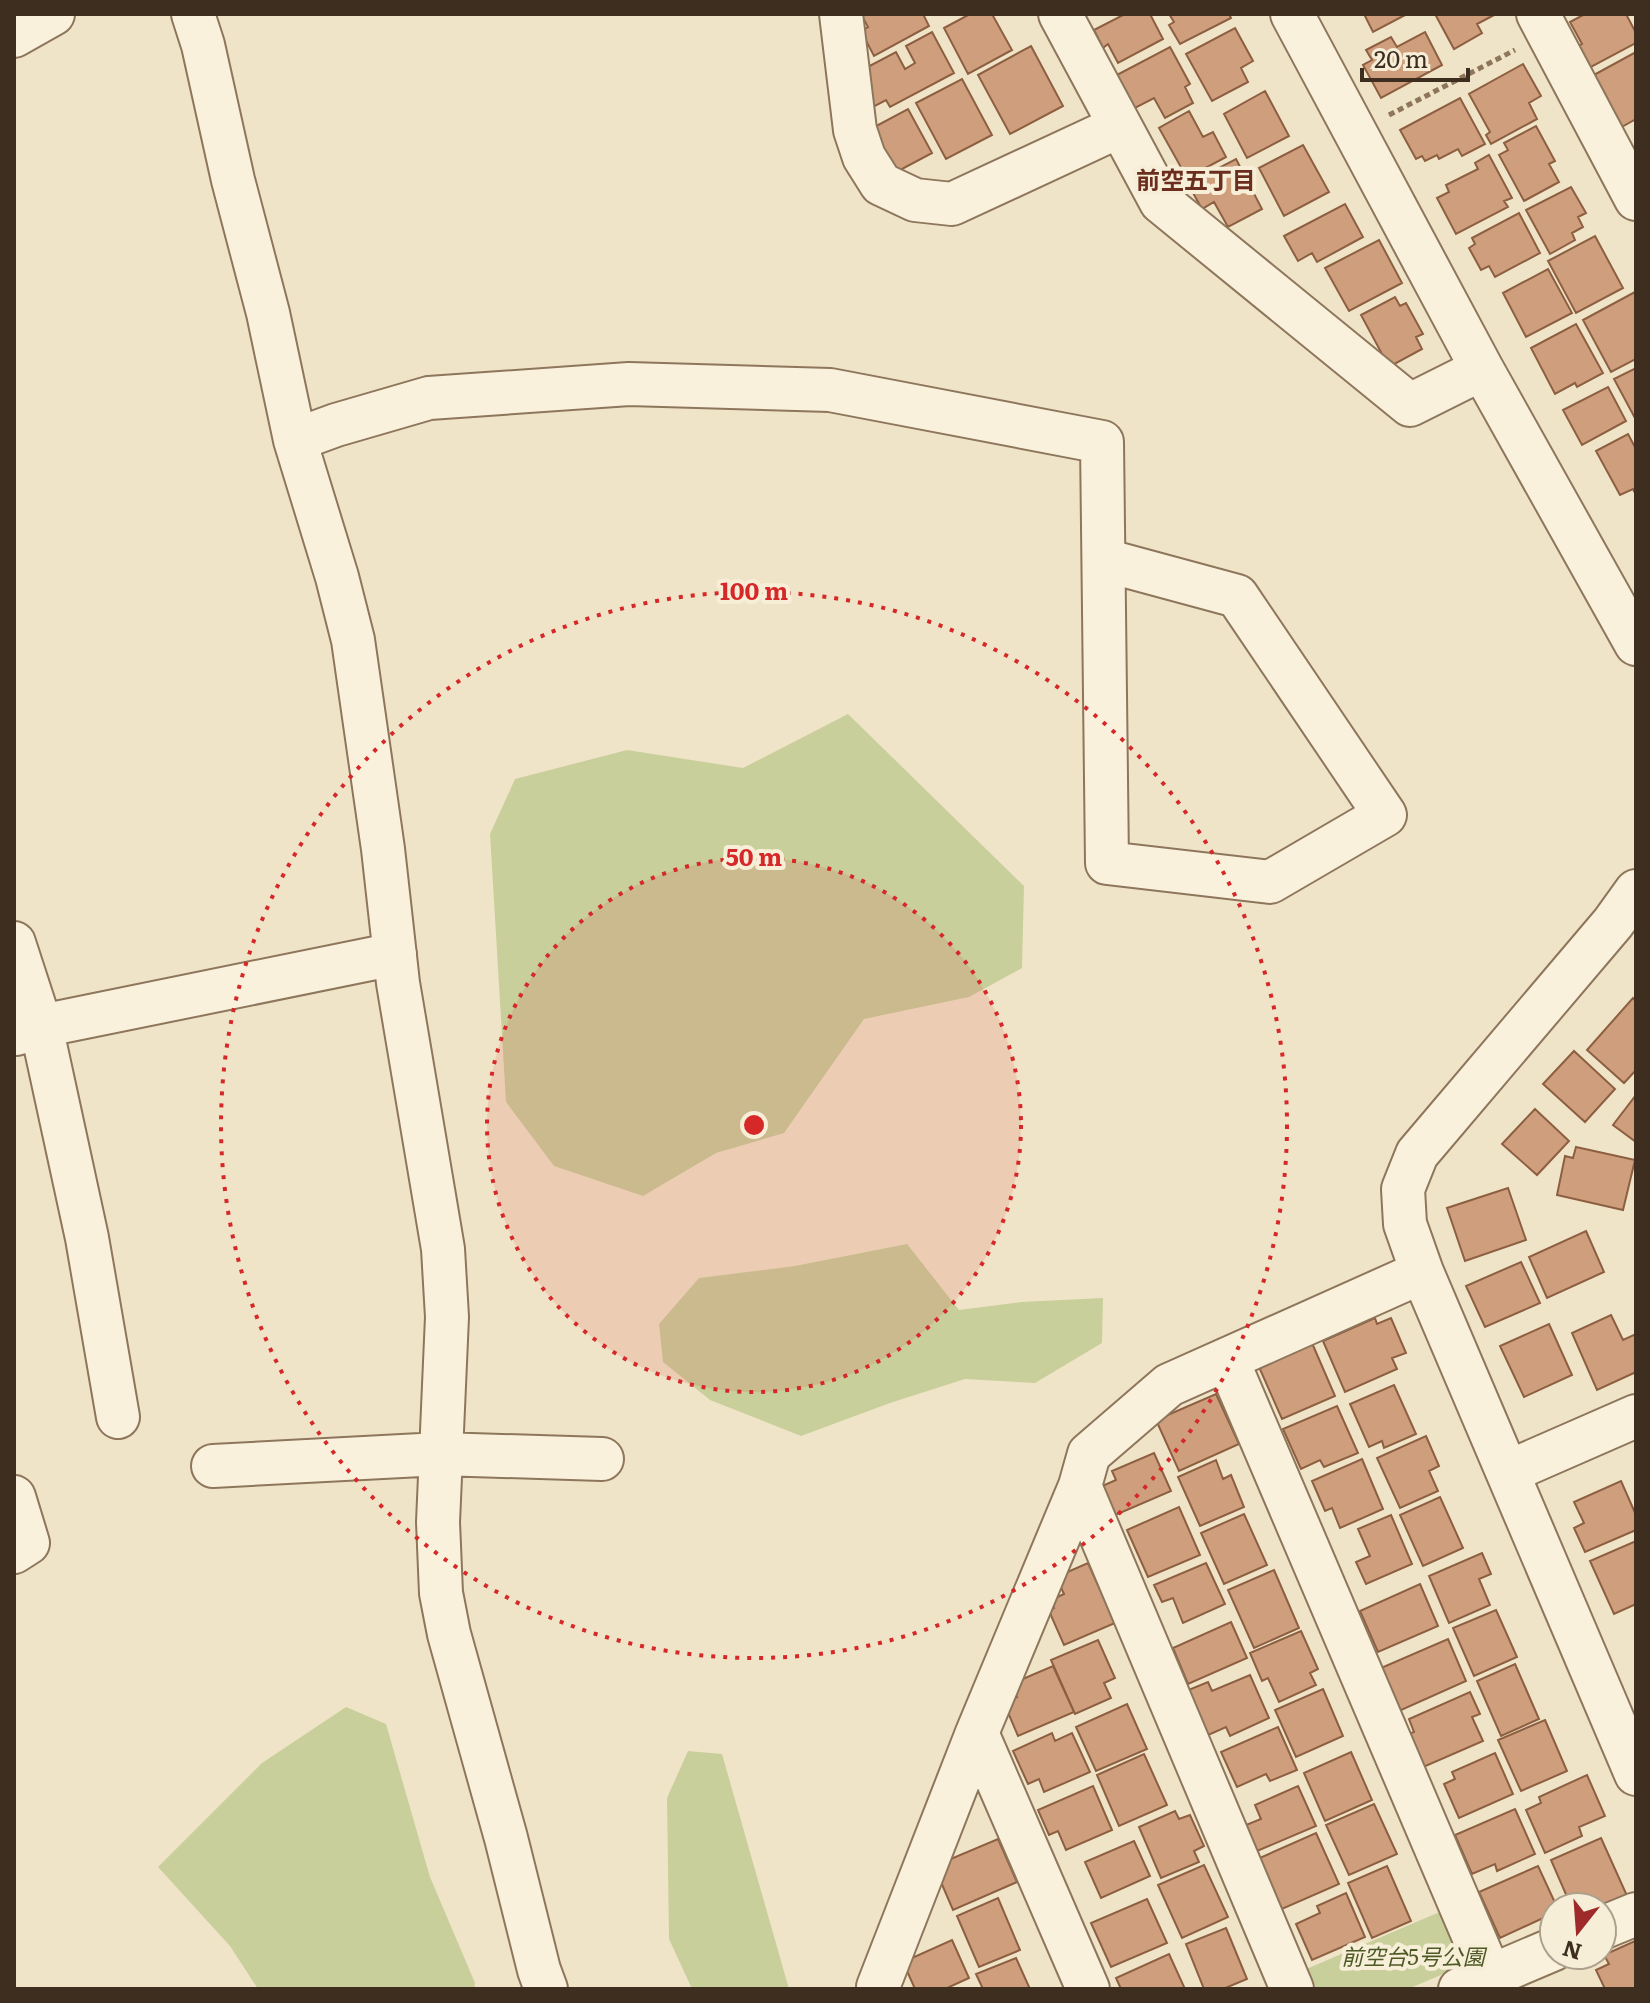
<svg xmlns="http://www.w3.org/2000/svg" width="1650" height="2003" font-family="Literata,'Noto Sans JP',serif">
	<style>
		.green { fill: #c9cf9b }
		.building { fill: #cf9f7d; stroke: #8d5f41; stroke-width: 2 }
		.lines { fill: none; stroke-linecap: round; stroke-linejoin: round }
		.minor-casing { stroke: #8d765c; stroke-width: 46 }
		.path { stroke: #8d765c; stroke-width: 5; stroke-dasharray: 6 4; stroke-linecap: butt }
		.minor { stroke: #faf1dc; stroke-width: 42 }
		.ring { fill: none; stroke: #d62828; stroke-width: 4; stroke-dasharray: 4 8 }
		.labels { text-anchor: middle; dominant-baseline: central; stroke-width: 8; stroke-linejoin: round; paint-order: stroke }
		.park-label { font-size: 22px; font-style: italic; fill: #4d5a26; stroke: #f7eed8 }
		.neighbourhood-label { font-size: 24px; font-weight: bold; fill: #6b2e1e; stroke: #f7eed8 }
		.centre { fill: #d62828; stroke: #f7eed8; stroke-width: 4 }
		.ring-label { font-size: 24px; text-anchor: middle; font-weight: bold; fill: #d62828; stroke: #f7eed8; stroke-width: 8; stroke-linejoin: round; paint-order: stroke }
	</style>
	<rect width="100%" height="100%" fill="#f0e4c8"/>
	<path class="green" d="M848,714L1024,886L1022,968L969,997L864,1019L784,1133L716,1153L643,1196L554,1166L506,1102L490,834L515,779L627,750L743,768Z
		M907,1244L959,1310L1021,1302L1103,1298L1102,1343L1035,1383L965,1379L890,1403L801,1436L710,1400L663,1362L659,1324L699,1278L795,1266Z
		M346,1707L386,1724L430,1877L475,1983L474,1989H258L230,1946L158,1867L262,1763Z
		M688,1751L722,1754L789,1989H692L669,1939L667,1798Z
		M1449,1908L1464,1945L1455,1969L1408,1989H1313L1304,1970Z"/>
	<path class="building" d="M861,14H923L929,26L874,56L861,31L868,27Z
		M970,14H992L1012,50L968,74L944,28Z
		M1125,14H1150L1163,39L1118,63L1108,44L1103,48L1094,30Z
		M1169,14H1229L1231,18L1180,44L1169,25L1174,22Z
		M1364,14H1407L1373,32Z
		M1435,14H1496L1477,24L1482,33L1454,49Z
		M1585,14H1626L1636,33V43L1589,68L1577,47L1582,44L1570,22Z
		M1235,28L1253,61L1241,68L1248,82L1212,101L1186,54Z
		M932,32L954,73L890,107L886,100L873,107L864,90L871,86L862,70L896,52L905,69L915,63L906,46Z
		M1425,32L1442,65L1381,98L1363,65L1372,60L1366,50L1391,37L1397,47Z
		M1031,46L1063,106L1010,134L978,75Z
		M1170,47L1190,84L1185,87L1193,103L1165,118L1154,98L1133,109L1115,76Z
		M1636,52V119L1620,128L1592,76Z
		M1523,64L1541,96L1529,103L1537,119L1491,144L1486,135L1490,132L1469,94Z
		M962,79L992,135L946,159L916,103Z
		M1265,91L1289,136L1247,158L1224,114Z
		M1460,98L1485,144L1462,156L1458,149L1439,159L1437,155L1425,161L1422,156L1416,159L1400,130Z
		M908,109L932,153L889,176L865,132Z
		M1189,111L1203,137L1213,132L1226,157L1187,178L1159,128Z
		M1536,126L1555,161L1549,164L1559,182L1524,201L1499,155L1508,150L1504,143Z
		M1303,145L1329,192L1284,216L1259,168Z
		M1489,155L1512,198L1504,201L1508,207L1456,234L1437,198L1449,192L1446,185L1478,169L1475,163Z
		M1236,159L1262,209L1228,227L1214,202L1202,209L1188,184Z
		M1571,187L1586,213L1578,217L1583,227L1572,233L1575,240L1550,254L1526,210Z
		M1345,204L1363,237L1317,262L1312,253L1298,261L1284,236Z
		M1519,213L1540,253L1495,277L1489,266L1481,270L1469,248L1475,244L1472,238Z
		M1595,236L1623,288L1576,313L1548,261Z
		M1379,240L1402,283L1349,311L1325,268Z
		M1548,269L1572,313L1526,337L1503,293Z
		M1635,292L1636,359L1611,372L1583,320Z
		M1395,297L1400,306L1406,303L1423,334L1416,337L1422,349L1389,367L1361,315Z
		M1576,324L1603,373L1577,387L1575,383L1555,394L1531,348Z
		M1636,368V420L1614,379Z
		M1608,387L1626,421L1582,445L1563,410Z
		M1628,434L1636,449V495L1633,489L1620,495L1596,451Z
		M1633,998L1636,1001V1070L1624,1083L1587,1050Z
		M1574,1051L1615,1089L1585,1122L1543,1084Z
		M1636,1095V1142L1613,1125Z
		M1535,1109L1569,1141L1537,1175L1502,1144Z
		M1576,1147L1635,1160L1623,1210L1557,1195L1565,1156L1573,1158Z
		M1508,1188L1526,1240L1465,1261L1447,1208Z
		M1586,1231L1604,1272L1547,1298L1529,1257Z
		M1521,1262L1540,1303L1485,1327L1466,1286Z
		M1611,1315L1623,1340L1636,1334V1372L1597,1390L1572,1333Z
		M1375,1318L1377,1324L1391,1318L1406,1353L1392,1358L1397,1369L1345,1392L1323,1341Z
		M1549,1324L1572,1375L1524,1397L1500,1346Z
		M1312,1343L1335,1396L1282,1419L1259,1367Z
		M1394,1385L1416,1434L1384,1448L1382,1441L1369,1447L1350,1404Z
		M1216,1394L1239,1444L1179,1471L1156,1420Z
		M1337,1406L1358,1453L1324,1467L1320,1460L1301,1469L1283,1429Z
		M1426,1436L1439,1466L1429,1471L1438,1491L1400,1508L1377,1458Z
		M1154,1453L1171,1491L1113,1516L1100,1487L1116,1480L1112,1471Z
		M1362,1459L1383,1509L1340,1528L1332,1508L1325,1511L1312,1481Z
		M1216,1460L1223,1479L1231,1475L1244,1507L1200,1526L1178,1477Z
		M1621,1481L1636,1515V1530L1585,1552L1574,1528L1584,1523L1574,1502Z
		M1440,1497L1463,1548L1423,1566L1400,1515Z
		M1179,1507L1200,1555L1148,1577L1127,1530Z
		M1244,1514L1267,1565L1224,1584L1201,1533Z
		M1391,1515L1412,1564L1366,1584L1356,1562L1370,1556L1358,1529Z
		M1636,1541V1604L1614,1614L1590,1561Z
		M1482,1553L1491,1574L1479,1579L1490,1605L1449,1623L1429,1576Z
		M1088,1563L1115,1623L1064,1645L1049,1611L1054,1608L1051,1600L1064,1594L1056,1577Z
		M1206,1563L1225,1604L1183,1623L1173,1598L1162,1602L1154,1585Z
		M1274,1570L1299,1628L1254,1648L1228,1590Z
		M1420,1584L1438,1626L1378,1652L1360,1611Z
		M1496,1610L1517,1657L1474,1676L1453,1628Z
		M1231,1622L1247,1658L1188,1684L1173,1648Z
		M1301,1631L1318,1669L1310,1673L1316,1685L1279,1702L1268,1678L1262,1681L1250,1653Z
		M1448,1639L1466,1681L1399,1711L1381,1668Z
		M1098,1640L1115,1678L1104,1683L1111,1698L1075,1714L1051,1660Z
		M1515,1664L1539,1719L1501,1736L1477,1681Z
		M1053,1666L1074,1712L1018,1736L1004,1703L1017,1697L1011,1684Z
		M1250,1675L1269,1718L1230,1736L1226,1727L1206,1736L1186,1691L1208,1682L1212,1691Z
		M1323,1689L1343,1736L1296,1757L1275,1710Z
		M1470,1692L1480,1714L1472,1717L1483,1741L1421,1768L1406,1735L1414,1732L1409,1719Z
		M1127,1704L1147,1749L1096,1771L1076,1727Z
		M1545,1720L1567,1771L1521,1791L1498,1740Z
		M1278,1727L1297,1770L1270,1781L1266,1774L1237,1787L1221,1752Z
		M1052,1733L1055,1741L1072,1733L1090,1772L1044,1792L1039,1779L1028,1784L1013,1751Z
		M1351,1752L1372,1800L1325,1821L1304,1773Z
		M1495,1753L1513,1794L1459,1818L1444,1784L1455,1779L1452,1772Z
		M1144,1754L1167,1805L1119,1826L1097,1775Z
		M1587,1775L1605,1816L1579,1827L1582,1836L1545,1853L1526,1810L1541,1803L1539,1797Z
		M1093,1786L1112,1830L1066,1850L1058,1831L1049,1835L1038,1810Z
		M1298,1786L1316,1826L1257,1851L1246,1825L1261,1819L1255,1805Z
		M1374,1804L1397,1854L1349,1875L1326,1825Z
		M1515,1809L1535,1854L1497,1871L1495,1864L1472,1874L1455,1835Z
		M1175,1811L1179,1819L1190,1815L1204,1846L1194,1851L1199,1862L1161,1878L1139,1827Z
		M1316,1833L1339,1884L1275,1912L1253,1861Z
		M1601,1838L1628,1898L1602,1907H1589L1586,1899L1571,1906L1551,1860Z
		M998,1839L1017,1882L953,1910L934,1866Z
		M1134,1841L1150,1876L1101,1898L1085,1862Z
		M1204,1865L1228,1917L1182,1938L1158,1885Z
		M1387,1866L1411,1921L1372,1938L1348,1883Z
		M1538,1866L1557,1907H1554V1913L1500,1938L1479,1892Z
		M1346,1893L1365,1937L1312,1960L1296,1924L1320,1913L1317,1906Z
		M998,1898L1020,1950L979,1967L957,1916Z
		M1147,1899L1167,1943L1111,1967L1091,1923Z
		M1226,1928L1247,1979L1223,1989H1204L1186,1944Z
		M952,1940L969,1978L945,1989H915L903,1962Z
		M1635,1941L1636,1989H1605L1596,1970L1609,1964L1604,1955Z
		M1169,1954L1185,1989H1121L1116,1978Z
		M1016,1958L1030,1989H983L976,1974Z"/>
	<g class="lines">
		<g class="minor-casing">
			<path id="minor" d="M193,14L203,45L233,180L268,313L295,440L337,577L353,640L383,849L398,983L443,1249L447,1317L438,1522L441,1593L449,1634L506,1838L539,1970L546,1989
				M841,14L855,130L864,157L881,184L915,200L952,204L1120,126
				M1060,14L1161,202L1410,405L1482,369
				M1292,14L1482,369L1636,644
				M1538,14L1636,199
				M14,36L53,14
				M295,440L336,425L429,398L629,384L830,390L1102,442L1107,863L1270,882L1385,815L1237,596L1104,560
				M1636,891L1613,923L1417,1154L1403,1189L1405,1224L1422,1272L1636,1774
				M14,943L41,1026L87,1238L118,1417
				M16,1034L41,1026L395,954
				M1227,1359L1496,1989
				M213,1466L440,1454L602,1459
				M1508,1472L1636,1416
				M1080,1486L1292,1989
				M14,1497L28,1543L14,1552
				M977,1733L1088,1989
				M1602,1928L1636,1914
				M879,1989L878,1987L977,1733L1080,1486L1089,1454L1169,1385L1422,1272
				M1460,1989L1554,1949"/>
		</g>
		<path class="path" d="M1389,115L1515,50"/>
		<use href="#minor" class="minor"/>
	</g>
	<circle cx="754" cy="1125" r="267" fill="#d62828" fill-opacity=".12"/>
	<g class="ring">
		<circle cx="754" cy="1125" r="267"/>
		<circle cx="754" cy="1125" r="533"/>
	</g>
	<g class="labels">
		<g class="park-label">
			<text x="1413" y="1955">前空台5号公園</text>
		</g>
		<g class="neighbourhood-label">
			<text x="1196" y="178">前空五丁目</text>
		</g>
	</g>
	<circle cx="754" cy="1125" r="12" class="centre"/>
	<g class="ring-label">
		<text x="754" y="600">100 m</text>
		<text x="754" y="866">50 m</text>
	</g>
	<rect width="1650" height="2003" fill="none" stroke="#3d2e20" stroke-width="32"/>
	<g transform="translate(1578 1931) rotate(197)"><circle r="38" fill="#f7eed8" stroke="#ada18e" stroke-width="2"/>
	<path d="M0-6L14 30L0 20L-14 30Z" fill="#9e2a2b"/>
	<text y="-12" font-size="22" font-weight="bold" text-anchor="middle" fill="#3d2e20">N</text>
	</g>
	<path d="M1362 68v12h106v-12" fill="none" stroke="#3d2e20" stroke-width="4"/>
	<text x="1374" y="68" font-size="24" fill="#3d2e20" stroke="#f7eed8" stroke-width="6" paint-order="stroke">20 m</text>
</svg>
